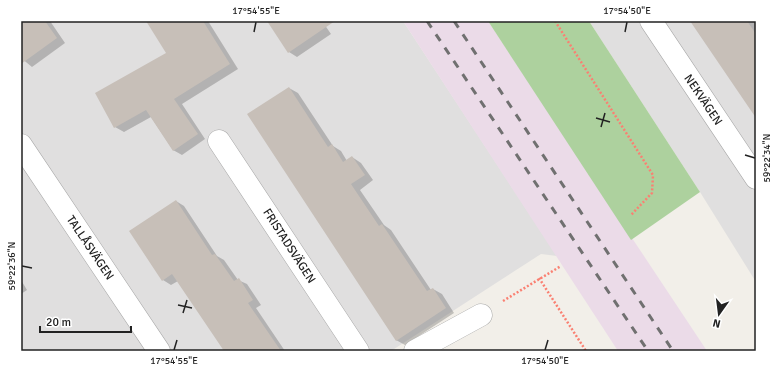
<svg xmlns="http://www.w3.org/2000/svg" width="777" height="372" font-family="Signika,sans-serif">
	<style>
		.residential { fill: #e0dfdf }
		.industrial { fill: #ebdbe8 }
		.forest { fill: #add19e }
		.shadow { fill: #0003 }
		.building { fill: #c7bfb8 }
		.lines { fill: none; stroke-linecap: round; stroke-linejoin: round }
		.minor-casing { stroke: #a9a9a9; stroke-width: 23 }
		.path { stroke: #fa8072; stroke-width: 2.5; stroke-dasharray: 2 2; stroke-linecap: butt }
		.minor { stroke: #fff; stroke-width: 22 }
		.rail { stroke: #707070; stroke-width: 3; stroke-dasharray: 8 8; stroke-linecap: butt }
		.ticks { fill: none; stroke: #222; stroke-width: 1.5 }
		.labels { text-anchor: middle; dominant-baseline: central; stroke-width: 3; stroke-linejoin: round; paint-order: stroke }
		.street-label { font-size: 12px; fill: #222; stroke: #fff }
		.neatline { fill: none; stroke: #222; stroke-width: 1.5 }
		.ticks-label { font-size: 10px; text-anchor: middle; fill: #222 }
	</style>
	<rect width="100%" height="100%" fill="#f2efe9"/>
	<path class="residential" d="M21,21H403L557,256L541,254L391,351H21Z
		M589,21H756V282L700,192Z"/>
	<path class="industrial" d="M403,21H488L707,351H618Z"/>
	<path class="forest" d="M488,21H589L700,192L631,240Z"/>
	<path class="shadow" d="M21,21H50L65,43L32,67L21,58Z
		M147,21H208L238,69L182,104L205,139L182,155L173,150L151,117L124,132L115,127L168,53Z
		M268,21H322L331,34L297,57L289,52Z
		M691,21H755L756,116Z
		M289,88L298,93L333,146L341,151L347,161L352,157L361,163L373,180L360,190L384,225L391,230L431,290L433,289L442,294L454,313L405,345L396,340Z
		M176,201L184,206L217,256L224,260L238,280L247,284L261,305L256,308L285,351H226L178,281L171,285L163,280Z
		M21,280L27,290L21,294Z"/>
	<path class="building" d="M21,21H45L57,38L21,64Z
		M146,21H203L230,64L174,99L198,134L173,151L146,110L114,128L95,93L166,53Z
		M267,21H335L288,53Z
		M690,21H747L756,34V118Z
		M289,87L328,147L332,144L343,162L352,156L365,175L351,184L379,226L382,224L427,291L433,288L446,308L396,341L247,114Z
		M176,200L212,255L215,254L234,281L239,278L253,300L248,303L281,351H224L172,274L162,281L129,231Z"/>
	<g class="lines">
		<g class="minor-casing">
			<path id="minor" d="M651,21L756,178
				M219,141L358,351
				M21,145L159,351
				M415,351L481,315"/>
		</g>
		<path class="path" d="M555,21L653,175L652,193L631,215
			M539,278L586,351
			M503,301L561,266"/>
		<use href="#minor" class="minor"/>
		<path class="rail" d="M427,21L648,351
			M454,21L673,351"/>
	</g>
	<path class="ticks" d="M254,32L256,22M625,32L627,22M596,118L610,122M601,127L605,113M745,155L755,158M22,266L32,268M178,305L192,308M183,313L187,300M174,350L177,340M545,350L548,340"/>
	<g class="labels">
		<g class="street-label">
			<text transform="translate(703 100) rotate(56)">NEKVÄGEN</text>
			<text transform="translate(289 246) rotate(57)">FRISTADSVÄGEN</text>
			<text transform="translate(90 248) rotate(56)">TALLÅSVÄGEN</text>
		</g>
	</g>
	<rect width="777" height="372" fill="none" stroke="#ffffff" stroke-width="44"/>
	<g transform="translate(719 314) rotate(194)" stroke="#ffffff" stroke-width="3" paint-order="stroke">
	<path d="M0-3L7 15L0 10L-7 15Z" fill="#222222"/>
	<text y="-6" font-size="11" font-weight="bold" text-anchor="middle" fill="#222222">N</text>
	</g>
	<path d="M40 326v6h91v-6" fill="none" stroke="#222222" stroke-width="2"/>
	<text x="46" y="326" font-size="12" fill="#222222" stroke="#ffffff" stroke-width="3" paint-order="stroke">20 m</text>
	<rect x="22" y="22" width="733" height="328" class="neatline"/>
	<g class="ticks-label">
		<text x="256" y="14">17°54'55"E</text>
		<text x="627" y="14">17°54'50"E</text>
		<text transform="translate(766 158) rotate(-90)" y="4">59°22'34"N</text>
		<text transform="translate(11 266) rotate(-90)" y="4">59°22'36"N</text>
		<text x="174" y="364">17°54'55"E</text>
		<text x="545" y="364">17°54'50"E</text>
	</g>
</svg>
